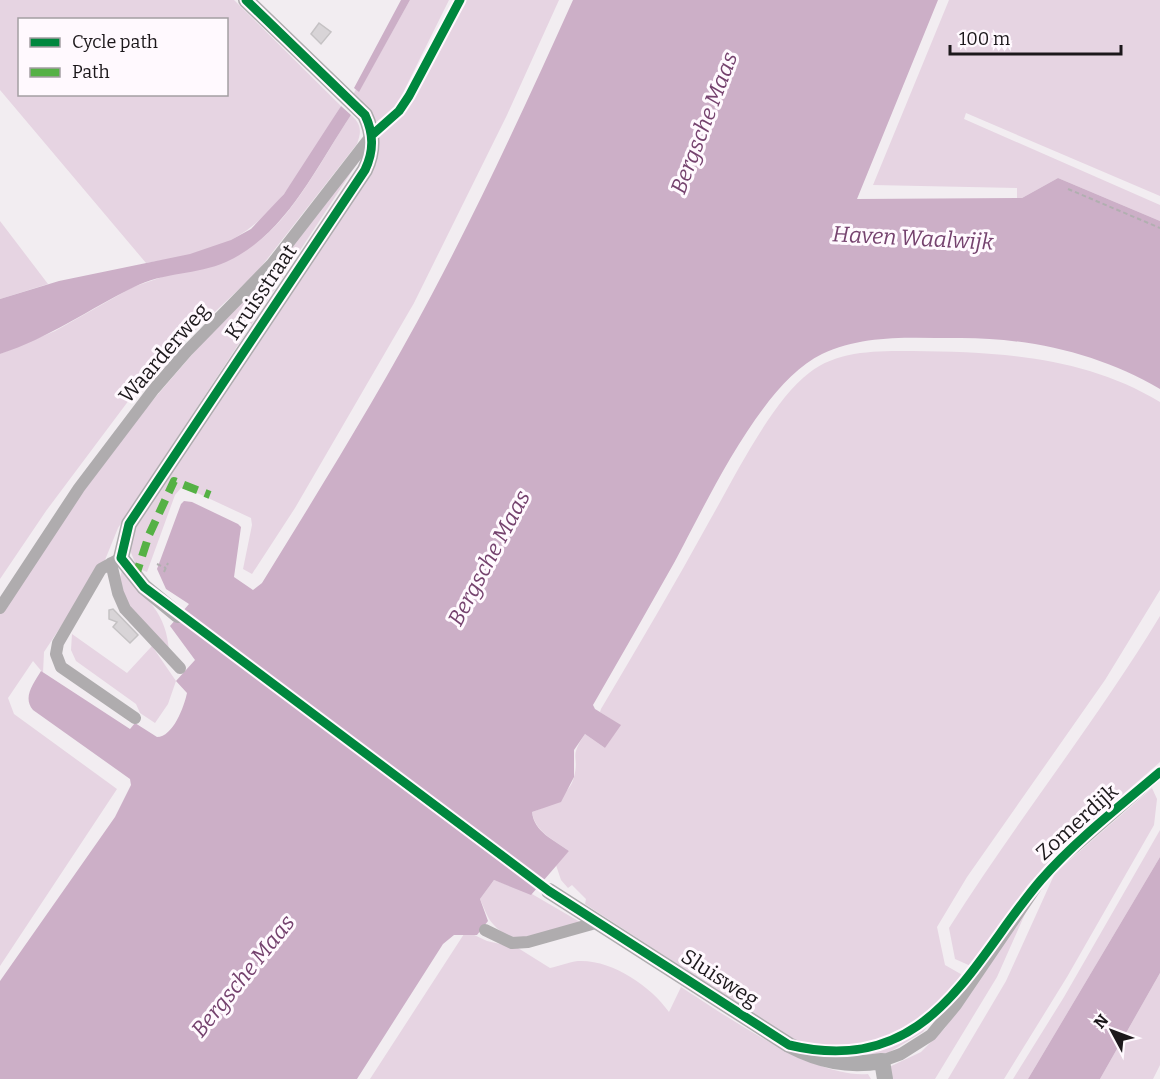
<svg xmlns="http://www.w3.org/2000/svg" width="1160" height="1079" font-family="Bitter,serif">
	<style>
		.green { fill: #e6d4e2; fill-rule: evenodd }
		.water { fill: #ccafc7 }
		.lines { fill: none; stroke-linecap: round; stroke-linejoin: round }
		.ferry { stroke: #75426e; stroke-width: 1.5; stroke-dasharray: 8 6; stroke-linecap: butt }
		.building { fill: #d8d4d7; stroke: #c5c2c4; stroke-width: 1.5 }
		.path { stroke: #b1afb0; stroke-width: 2; stroke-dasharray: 4.5 3; stroke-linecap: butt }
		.street { stroke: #afacae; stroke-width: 12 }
		.secondary { stroke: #aeacae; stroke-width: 16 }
		.quiet { stroke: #55b145; stroke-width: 8; stroke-dasharray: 15 8; stroke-linecap: butt }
		.cycleway-casing { stroke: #fff9fe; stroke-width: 13 }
		.cycleway { stroke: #00873e; stroke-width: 9 }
		.labels { text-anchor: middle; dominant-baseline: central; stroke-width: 6; stroke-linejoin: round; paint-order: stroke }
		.street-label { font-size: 21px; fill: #1c181b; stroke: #fff9fe }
		.water-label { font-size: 22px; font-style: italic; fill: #75426e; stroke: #fff9fe }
	</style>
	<rect width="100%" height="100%" fill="#f2edf1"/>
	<path class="green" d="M0,0H234L341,106C307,160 277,224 214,248C192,256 168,259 146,263L0,90ZM20,20H226V94H20Z
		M410,0H449L395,109L376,122L352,97L356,89L359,91Z
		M461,0H559L507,115L414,303L295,508L252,574L243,569L252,525L251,518L193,491L181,488L175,495L147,572L137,568L130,550L131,535L287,293L377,132L389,126L404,113Z
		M949,0H1160V196L966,113L964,119L1160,205V221L1058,178L1022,198H1017V188L873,185Z
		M351,115C361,124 362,131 357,144L257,272L147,376L46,511L0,579V354L55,331L133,287L250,247C291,223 324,155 351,115Z
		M360,159L118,528L105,560L44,652L43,673L33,661L8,698L14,714L117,789L0,966V612L61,521L147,407L202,343L268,276Z
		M0,221L48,284L0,299Z
		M913,351C999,352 1084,356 1160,402V590L1105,680L967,877L937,927L945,965L966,977L923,1032L888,1053L871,1060L817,1055L585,904L586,899L572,885L568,888L561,880L556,865L569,851C554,840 535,832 532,812C547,807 570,795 574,777C580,755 568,759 585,734L605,748L620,725L600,712L601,709C638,646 675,584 710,520C734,478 771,402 809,373C838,350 877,351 913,351Z
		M122,571C146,598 167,613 169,652C152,633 109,600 122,571Z
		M1160,616V762L1057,852L1027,886L973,967L955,959L949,928C1016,822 1095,723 1160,616Z
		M72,634L127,673L152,646L176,681L168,704L155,723L140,713L136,704L76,661L71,650Z
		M1152,788L1157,799L1154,825L1067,977L1004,1079H948L1006,981L1055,873Z
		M1160,830V857L1028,1079H1013L1064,997Z
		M494,880L532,894L580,922C551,932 517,952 493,924C487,918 484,907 480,899Z
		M1029,905L997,977L935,1079H891L887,1068L921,1052L945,1028Z
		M470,933L487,941L518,948L550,968C559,966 569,962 578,961C611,959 651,986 669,1012L681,987C725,1015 815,1079 868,1074L871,1079H370L464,934Z
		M1160,973V1065L1153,1079H1100Z"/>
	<path class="water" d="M401,0H410L359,92L354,88Z
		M573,0H938L857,199L1022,198L1058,178L1160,221V389C1099,353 1026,337 955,338C910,338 864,334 822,354C761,383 706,504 674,563C647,611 620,658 593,705L595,709L621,725L605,748L585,734L574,750V777L561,802L532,812C534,832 554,840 569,851L531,895L494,880L480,899L488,921L477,935H454L443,944L357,1079H0V981L115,817L131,785L130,779L33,710C22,697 34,683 41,671L130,729L135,723L157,737C173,737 184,707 187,693L176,681L195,660L170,626L189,604L166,589L157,569L181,504L184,501L192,502L238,524L241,527L234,577L253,590L262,583C320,489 379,394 431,296C482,200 528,100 573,0Z
		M341,106L351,115C316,167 286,235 226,262C197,275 163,272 134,287C89,309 49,338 0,354V299L59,281L190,254L231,240L251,229L284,194Z
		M1160,857V973L1100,1079H1028Z"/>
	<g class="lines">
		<path class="ferry" d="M184,619L543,887"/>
	</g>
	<path class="building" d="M319,23L331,32L321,44L311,34Z
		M113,609L138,635L130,643L113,627L117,622L109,619V610Z"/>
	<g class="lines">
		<path class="path" d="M1068,189L1160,228
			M157,564L166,568
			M164,572L168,563"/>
		<path class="street" d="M121,558L101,569L58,643L56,654L61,667L135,718
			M111,563L118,593L125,609L180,668
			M0,608L79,488L154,389L187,351L272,264L372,135
			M485,930L512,943L528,942L592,924L595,919
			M882,1061L901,1054L931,1035L956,1005L1040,881L1061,859L1160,772"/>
		<path class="secondary" d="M178,615L144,587L121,558L129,524L365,170C374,151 374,134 365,115L246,0
			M549,891L789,1045C820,1061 848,1067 882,1061L885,1079"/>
		<path class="quiet" d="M135,578L149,535L174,481L210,495"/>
		<g class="cycleway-casing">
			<path id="cycleway" d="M246,0L365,115C374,134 374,151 365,170L129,524L121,558L144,587L549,891L789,1045C931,1079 971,961 1041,880C1076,840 1120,806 1160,772
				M372,135L399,111L409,96L460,0"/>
		</g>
		<use href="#cycleway" class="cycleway"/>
	</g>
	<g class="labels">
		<g class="street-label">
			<text transform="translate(261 292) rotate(-56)">Kruisstraat</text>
			<text transform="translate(164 353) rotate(-49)">Waarderweg</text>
			<text transform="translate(1077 822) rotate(-42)">Zomerdijk</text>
			<text transform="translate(720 978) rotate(33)">Sluisweg</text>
		</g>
		<g class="water-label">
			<text transform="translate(704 123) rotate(-69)">Bergsche Maas</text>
			<text transform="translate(913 238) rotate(3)">Haven Waalwijk</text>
			<text transform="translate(489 558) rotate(-62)">Bergsche Maas</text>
			<text transform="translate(243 976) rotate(-51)">Bergsche Maas</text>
		</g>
	</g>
	<rect x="18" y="18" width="210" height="78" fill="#fff9fe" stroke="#a49fa3" stroke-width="1.5"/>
	<rect x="30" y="38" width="30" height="9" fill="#00873e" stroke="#a49fa3" stroke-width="1.5"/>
	<text x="72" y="48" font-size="18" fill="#1c181b">Cycle path</text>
	<rect x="30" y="68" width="30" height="9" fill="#55b145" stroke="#a49fa3" stroke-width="1.5"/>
	<text x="72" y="78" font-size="18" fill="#1c181b">Path</text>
	<g transform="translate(1112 1031) rotate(311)" stroke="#fff9fe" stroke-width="4.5" paint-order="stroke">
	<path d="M0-4.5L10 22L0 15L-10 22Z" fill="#1c181b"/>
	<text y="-9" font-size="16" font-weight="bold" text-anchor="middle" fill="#1c181b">N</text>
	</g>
	<path d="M950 45v9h171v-9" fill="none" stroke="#1c181b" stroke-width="3"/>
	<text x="959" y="45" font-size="18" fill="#1c181b" stroke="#fff9fe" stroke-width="4.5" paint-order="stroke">100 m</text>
</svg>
